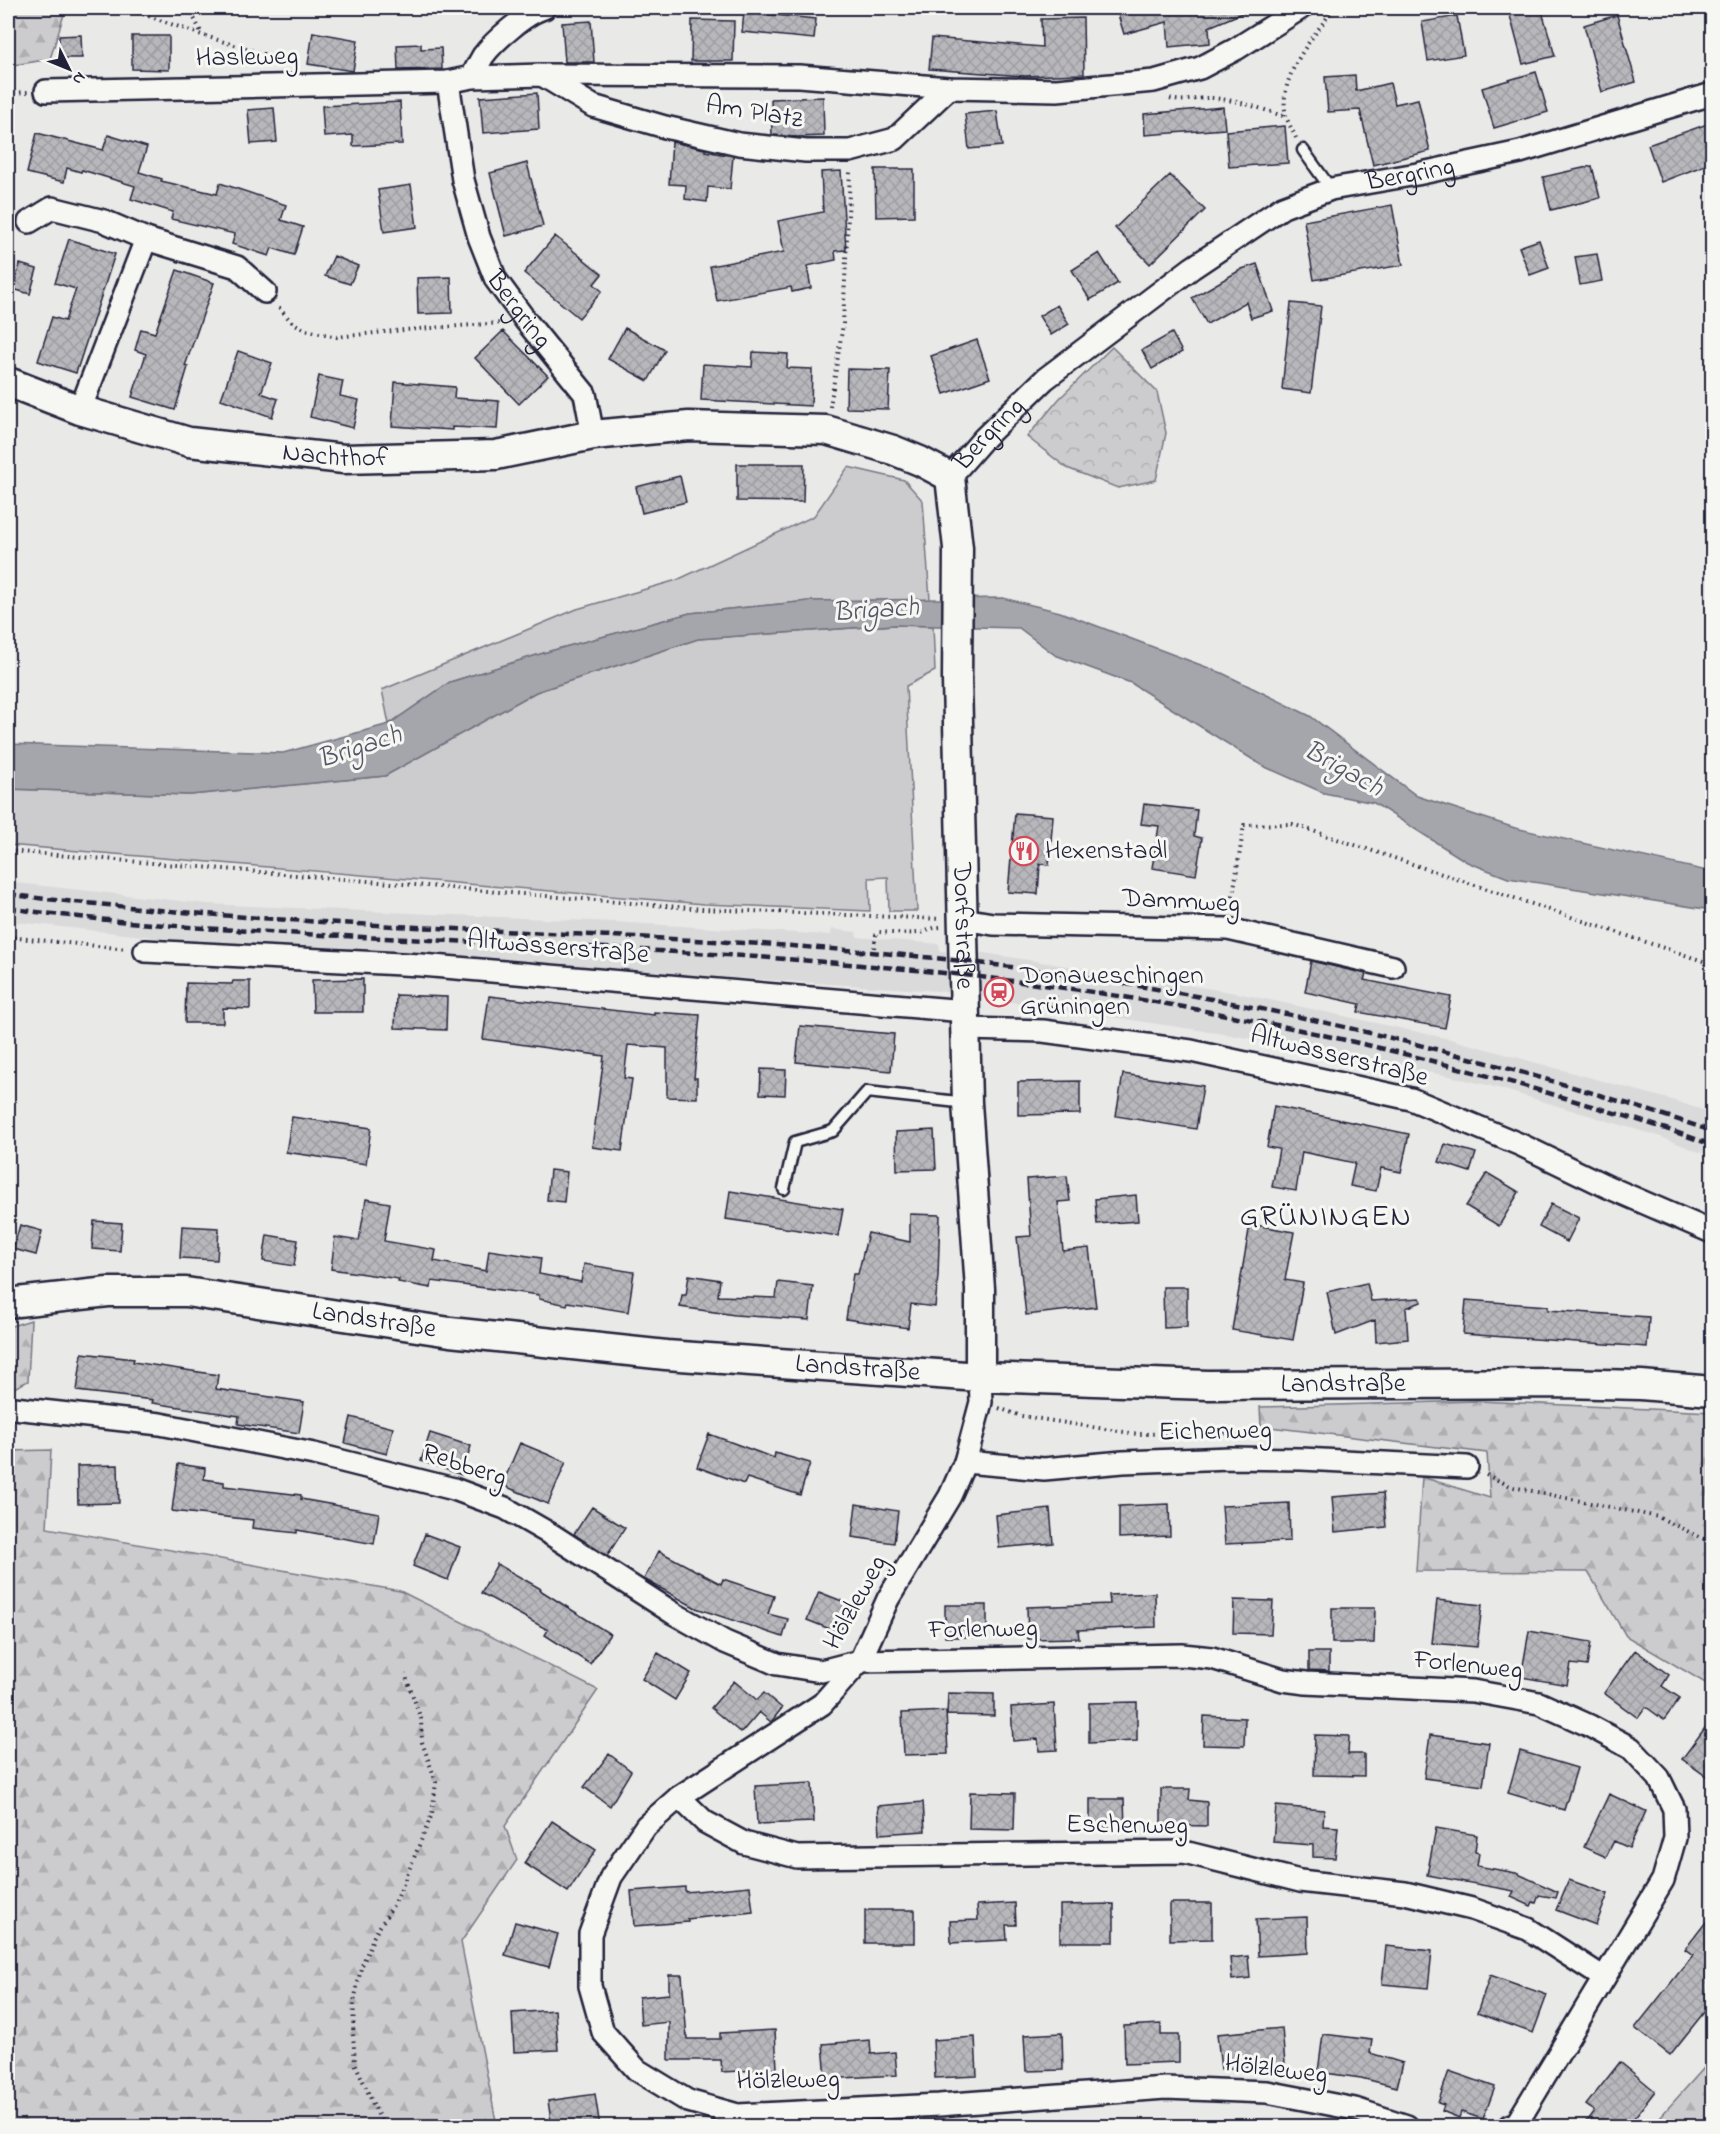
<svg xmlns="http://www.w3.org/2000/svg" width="1720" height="2134" font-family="'Indie Flower',sans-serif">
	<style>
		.built { fill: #dadada }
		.grass { fill: #ccccce; stroke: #777784; stroke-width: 1.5 }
		.forest { fill: url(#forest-firs); stroke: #777784; stroke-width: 1.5 }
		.park { fill: url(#park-crowns); stroke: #777784; stroke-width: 1.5 }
		.water { fill: #a5a5ac; stroke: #71717f; stroke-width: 1.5 }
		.building { fill: url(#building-cross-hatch); stroke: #22223b; stroke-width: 1.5 }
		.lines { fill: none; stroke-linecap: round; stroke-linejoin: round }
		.lane-casing { stroke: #22223b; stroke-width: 15 }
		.street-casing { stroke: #22223b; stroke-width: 26 }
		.secondary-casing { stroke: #22223b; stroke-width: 33 }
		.path { stroke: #22223b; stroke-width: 4; stroke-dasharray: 1.5 4.5; stroke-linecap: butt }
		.lane { stroke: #f6f6f2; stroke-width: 10 }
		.street { stroke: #f6f6f2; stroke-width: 21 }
		.secondary { stroke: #f6f6f2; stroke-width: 28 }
		.rail { stroke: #22223b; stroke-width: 4.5; stroke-dasharray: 9 4.5; stroke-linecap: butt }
		.labels { text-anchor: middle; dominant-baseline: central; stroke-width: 6; stroke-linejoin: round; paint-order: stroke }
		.street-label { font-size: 27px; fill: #22223b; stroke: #f6f6f2 }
		.poi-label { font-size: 27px; fill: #22223b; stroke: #f6f6f2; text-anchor: start }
		.water-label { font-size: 28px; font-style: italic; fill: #565668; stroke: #f6f6f2 }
		.quarter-label { font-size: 30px; letter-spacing: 1.5px; fill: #22223b; stroke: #f6f6f2 }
	</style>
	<defs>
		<pattern id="forest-firs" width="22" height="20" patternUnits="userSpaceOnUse" patternTransform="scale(1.5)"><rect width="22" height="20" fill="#ccccce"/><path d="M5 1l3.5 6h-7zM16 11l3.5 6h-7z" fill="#afafb2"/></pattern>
		<pattern id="park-crowns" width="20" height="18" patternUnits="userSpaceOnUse" patternTransform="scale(1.5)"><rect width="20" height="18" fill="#ccccce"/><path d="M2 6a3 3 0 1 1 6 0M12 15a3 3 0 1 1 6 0" fill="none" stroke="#afafb2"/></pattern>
		<pattern id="building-cross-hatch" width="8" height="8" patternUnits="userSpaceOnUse" patternTransform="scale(1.5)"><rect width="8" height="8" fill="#b8b8bc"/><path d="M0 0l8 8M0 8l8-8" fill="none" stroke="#9e9ea2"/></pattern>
	</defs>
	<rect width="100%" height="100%" fill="#e9e9e7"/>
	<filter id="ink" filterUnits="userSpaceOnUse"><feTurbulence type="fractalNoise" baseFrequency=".0167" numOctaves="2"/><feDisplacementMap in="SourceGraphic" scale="12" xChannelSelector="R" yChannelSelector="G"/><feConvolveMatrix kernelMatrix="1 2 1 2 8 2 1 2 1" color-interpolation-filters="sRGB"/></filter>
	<g filter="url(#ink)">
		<path class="built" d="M8,882L208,904L614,922L831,935L832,929L856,932L857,937L939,944L940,951L984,953L1237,993L1450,1039L1672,1100L1712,1113V1157L1661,1137L1491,1086L1449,1076L1231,1035L938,991L205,943L8,921Z"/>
		<path class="grass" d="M848,467L904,480L923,501L930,600L809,601L690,613L550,651L450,682L389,724L382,690L577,609L677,580L814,516Z
			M894,625L933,626L935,671L906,686L917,911H889L888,877L869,878L870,911L704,904L8,845V789L190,795L385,776L536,692L698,639Z"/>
		<path class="forest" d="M8,8H66L50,59L8,66Z
			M31,1320L28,1381L8,1391V1327Z
			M1477,1401L1712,1412V1687L1626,1636L1588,1572L1416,1571L1422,1477L1490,1498L1487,1453L1261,1426L1260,1407Z
			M51,1450L47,1528L400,1591L598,1690L505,1826L517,1860L461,1942L497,2126H8V1451Z
			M1712,2059V2126H1652Z"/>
		<path class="park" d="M1112,347L1157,392L1166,433L1156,480L1118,488L1067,468L1027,437L1059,399Z"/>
		<path class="water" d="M1003,598L1060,612L1222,673L1310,716L1417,796L1515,828L1712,872V910L1508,878L1467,862L1374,803L1324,793L1263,766L1131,683L1055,655L1019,628L894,625L698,639L536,692L385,776L190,795L8,789V744L283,753L389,724L450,682L550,651L690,613L809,601Z"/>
		<path class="building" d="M1116,8H1254L1209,27L1210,43L1169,47L1167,22L1124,34Z
			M1508,8H1541L1555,56L1523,64Z
			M744,12L816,19L814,39L742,32Z
			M1617,15L1636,82L1602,92L1584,25Z
			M1457,16L1464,55L1428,61L1422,22Z
			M1083,18L1084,74L1024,76L929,69L932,38L1042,47L1041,19Z
			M692,20L734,21L733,61H691Z
			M591,21L594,62H565L562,23Z
			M313,32L358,40L353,71L308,64Z
			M81,35L82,58H59V36Z
			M132,36H169V70L132,69Z
			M421,44V49L441,48L442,69L398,70L397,45Z
			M1536,72L1548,112L1494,128L1482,88Z
			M1355,75L1356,91L1390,83L1395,104L1418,99L1430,151L1373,165L1360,110L1328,112L1325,77Z
			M537,93L539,129L483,133L480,97Z
			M823,97L824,136L797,137L772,135L771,99Z
			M400,102L402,144L353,146V135L324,137L322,106Z
			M1223,107L1225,129L1145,135L1144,114Z
			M274,108L277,142L251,144L248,110Z
			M997,111L1002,146L969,149L965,114Z
			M1713,122V162L1661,182L1648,145Z
			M1285,126L1288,163L1229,167L1226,131Z
			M37,133L103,150L108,135L147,147L139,172L162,179L161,181L217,194L220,183L286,205L281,220L303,227L294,255L272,248L269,256L232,244L235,234L171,219L173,212L131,199L135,186L82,170L81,172L67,168L64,182L27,173Z
			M672,142L705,149V151L733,156L730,189L708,187L707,202L685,199L686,185L669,184Z
			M527,163L543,226L506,236L490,173Z
			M1592,166L1600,198L1551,210L1543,177Z
			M875,169H914V216L876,217Z
			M841,171L846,250L835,251L836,260L807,266L811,288L792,292L791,287L717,301L710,266L784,252L778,221L823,212L821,172Z
			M1170,175L1205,210L1150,264L1115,228Z
			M411,185L417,227L384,232L378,190Z
			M1392,205L1403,265L1314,280L1304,221Z
			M555,236L602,274L594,284L602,291L579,318L524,273Z
			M69,239L115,254L76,373L38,361L52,317L65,321L76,289L55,283Z
			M1539,240L1549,268L1530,275L1519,247Z
			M1099,253L1118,283L1090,300L1072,270Z
			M1597,254L1602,281L1580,285L1575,257Z
			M334,256L358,266L350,284L325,276Z
			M20,264L37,269L30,294L13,289Z
			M1257,264L1273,311L1251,318L1246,302L1207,324L1192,298L1242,269Z
			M177,270L214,283L185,366L188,367L175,410L132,397L146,354L135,350L141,329L155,333Z
			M451,277L452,313L418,314L417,278Z
			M1291,303L1321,306L1311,393L1282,389Z
			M1057,305L1069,324L1051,335L1039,316Z
			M625,328L665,350L648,381L608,359Z
			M503,331L548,376L519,404L475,358Z
			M1172,333L1182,352L1152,369L1142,350Z
			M977,340L990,378L944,394L931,356Z
			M238,351L272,363L261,393L278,399L272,417L221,399Z
			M753,352L788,354L787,368L812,369L811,406L701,400L703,364L752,367Z
			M847,369L890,370L888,409L846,408Z
			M319,376L343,381L340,396L359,400L353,428L310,417Z
			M395,382L455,387L454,398L499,401L497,429L452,427V430L392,426Z
			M737,464H804L803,502L737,501Z
			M680,476L686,502L642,513L636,487Z
			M1144,804L1197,810L1194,836L1202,838L1196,875L1152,868L1159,826L1141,824Z
			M1015,813L1053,816L1049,865L1040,864L1038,894L1008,892Z
			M1311,961L1366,974L1364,980L1451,997L1445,1028L1358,1012L1360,1004L1305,992Z
			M363,979V1012H313L312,980Z
			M233,981H250V1009L223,1008V1023H185L186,983L232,984Z
			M396,995L447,997L446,1030L395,1028Z
			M489,996L654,1015V1012L700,1015L694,1078H697V1098L667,1097V1048L628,1045L624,1078L632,1079L622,1151L592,1147L604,1056L483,1039Z
			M800,1026L894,1034L891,1071L796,1062Z
			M761,1069L786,1070L785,1095L760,1094Z
			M1123,1074L1203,1086L1196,1129L1116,1116Z
			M1080,1081V1114L1018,1115V1082Z
			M1274,1106L1409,1134L1401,1172L1381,1168L1376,1191L1350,1186L1355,1163L1302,1152L1296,1191L1272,1187L1279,1149L1267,1147Z
			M292,1117L371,1128L366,1164L286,1152Z
			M934,1130L936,1169L897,1170L896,1132Z
			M1445,1144L1476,1153L1470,1172L1439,1162Z
			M550,1170L567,1172L564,1202L547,1200Z
			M1487,1173L1519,1192L1499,1226L1466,1206Z
			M1067,1176L1070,1201L1058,1202L1063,1251L1089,1248L1096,1307L1026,1315L1017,1237L1031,1236L1027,1179Z
			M730,1191L843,1209L838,1236L726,1219Z
			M1136,1195L1138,1221L1097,1224L1095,1199Z
			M366,1199L390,1203L384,1241L436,1250L434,1261L486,1271L489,1250L541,1258L539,1274L581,1282L584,1264L634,1272L628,1312L568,1302L567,1305L539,1299V1295L432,1281L431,1288L398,1282L399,1279L331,1269L335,1237L359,1241Z
			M1551,1204L1579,1218L1567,1242L1539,1227Z
			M910,1214L940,1215L938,1276L935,1307L911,1304L908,1328L846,1319L853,1274H858L868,1233L910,1242Z
			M94,1221L122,1223L120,1251L92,1249Z
			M1250,1224L1294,1232L1285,1280L1303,1283L1293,1340L1232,1330Z
			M20,1225L42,1231L36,1255L13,1249Z
			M182,1226L219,1228L217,1260L180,1258Z
			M267,1235L298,1240L294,1266L263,1261Z
			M689,1275L720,1280L718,1296L776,1298L778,1282L813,1286L809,1320L735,1315L680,1307L682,1295H686Z
			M1367,1283L1371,1301L1420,1298L1421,1302L1406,1308L1408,1339L1376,1342L1375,1320L1336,1335L1327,1292Z
			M1163,1287H1187V1327L1164,1328Z
			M1466,1300L1548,1306V1310L1649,1317L1647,1347L1463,1334Z
			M82,1353L134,1359L133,1362L218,1375L216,1389L304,1402L299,1433L238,1424L239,1416L152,1403L153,1400L77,1391Z
			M351,1417L393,1428L387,1454L345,1443Z
			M430,1433L471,1446L462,1475L421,1461Z
			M709,1434L774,1458L775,1453L810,1463L800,1495L747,1478L744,1484L697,1467Z
			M520,1443L566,1462L548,1504L502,1485Z
			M178,1464L205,1468L204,1479L224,1482V1486L301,1495V1499L379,1513L374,1544L297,1530V1533L252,1528L253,1520L172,1511Z
			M118,1465L119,1503L78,1504L77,1466Z
			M1383,1493L1386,1527L1335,1532L1332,1497Z
			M1289,1503L1290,1541L1225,1544L1222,1506Z
			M856,1504L898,1511L894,1543L852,1537Z
			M1169,1504L1170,1536L1119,1538V1506Z
			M592,1507L625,1528L607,1556L574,1534Z
			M1050,1509L1053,1543L999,1548L996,1515Z
			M425,1534L460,1547L448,1580L413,1566Z
			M659,1551L721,1584L723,1579L774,1596L768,1614L788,1619L783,1637L696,1608L644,1579Z
			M497,1564L541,1589L540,1590L610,1634L590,1664L545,1635L548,1630L481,1593Z
			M819,1592L852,1605L840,1633L807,1620Z
			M1155,1593L1156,1627L1078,1630L1079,1638L1028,1639L1027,1607L1110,1604L1109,1595Z
			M1234,1600L1273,1601L1271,1634L1233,1633Z
			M1437,1600L1482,1605L1477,1647L1432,1643Z
			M945,1605H987V1637H945Z
			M1332,1608H1375L1374,1643H1332Z
			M1529,1631L1591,1642L1587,1666L1571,1664L1567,1685L1521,1677Z
			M1635,1650L1669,1675L1662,1686L1680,1698L1664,1720L1646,1707L1638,1718L1604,1693Z
			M1309,1652H1329V1671L1309,1670Z
			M658,1653L691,1673L675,1700L642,1679Z
			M734,1681L757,1700L764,1693L782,1708L771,1722L759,1712L741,1733L711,1708Z
			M948,1693L994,1694V1716L947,1715Z
			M1137,1702V1741L1089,1743V1703Z
			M1054,1704L1057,1750L1039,1751L1038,1739L1013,1741L1011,1707Z
			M946,1711L948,1754L904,1755L902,1713Z
			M1204,1716L1245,1718L1244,1746L1203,1745Z
			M1713,1717V1781L1682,1759Z
			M1315,1735L1349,1736L1348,1754H1364V1776L1314,1775Z
			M1430,1735L1489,1743L1483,1786L1424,1778Z
			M1520,1751L1577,1768L1564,1810L1508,1793Z
			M609,1754L631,1771L610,1806L584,1787Z
			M812,1783L814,1822L757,1824L755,1786Z
			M1161,1789H1190L1189,1800L1207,1802V1826L1161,1825Z
			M970,1792L1015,1793L1014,1830L969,1829Z
			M1609,1794L1646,1811L1629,1848L1614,1841L1606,1857L1584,1847Z
			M1090,1799H1124L1125,1827L1090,1828Z
			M923,1802L925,1831L880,1834L878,1806Z
			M1276,1806L1324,1810L1323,1826L1338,1827L1335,1858L1313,1857V1845L1273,1842Z
			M552,1821L596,1850L568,1892L524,1863Z
			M1436,1828L1477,1835L1475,1852L1479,1853L1477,1866L1516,1873L1558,1892L1556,1898L1539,1895L1536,1903L1533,1902L1531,1906L1511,1897L1514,1891L1427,1875Z
			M1569,1880L1608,1894L1596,1925L1556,1910Z
			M750,1886L753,1912L687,1919L688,1922L634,1926L631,1891L685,1887V1892Z
			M1015,1903L1016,1925H1006L1007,1940L951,1943L950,1921L978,1920L977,1905Z
			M1170,1903H1212V1939L1170,1940Z
			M1114,1904V1942H1060V1905Z
			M865,1910H915V1943H865Z
			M1713,1913V2001L1670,2055L1635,2028L1693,1955L1685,1949Z
			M1307,1917L1308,1953L1258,1956L1256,1919Z
			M515,1922L558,1934L549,1967L505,1955Z
			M1386,1946L1432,1951L1428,1988L1382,1984Z
			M1248,1956L1250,1978L1232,1980L1230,1958Z
			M669,1975H682L687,2039H720V2033L775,2030L777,2069L722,2072L721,2060H669V2022L641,2025L639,1997L669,1994Z
			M1490,1975L1547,1995L1533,2033L1477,2013Z
			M555,2010L558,2050L514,2052L512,2013Z
			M1161,2024V2035H1179V2062L1125,2064L1124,2026Z
			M1282,2028L1285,2064L1221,2069L1217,2034Z
			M1062,2033L1063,2070L1026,2071L1024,2035Z
			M1323,2034L1372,2040L1370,2053L1403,2063L1397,2087L1361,2078L1318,2072Z
			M975,2037L977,2076L935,2078L933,2040Z
			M870,2040L871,2054L895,2052L897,2075L826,2079L823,2044Z
			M1620,2062L1655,2091L1627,2127H1582L1594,2111L1586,2105Z
			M1449,2071L1495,2087L1483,2119L1461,2112L1459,2118L1442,2111L1444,2105L1438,2103Z
			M595,2094L600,2127H552L548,2101Z"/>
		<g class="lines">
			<g class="lane-casing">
				<path id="lane" d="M1303,150L1331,189
					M784,1189L795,1142L833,1131L867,1092L967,1103"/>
			</g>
			<g class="street-casing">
				<g id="street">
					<path d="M542,75L593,106L665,127L739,144L806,151H850L895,139L949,88"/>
					<path d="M472,77C475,70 479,63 483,56C494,41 526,13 544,8"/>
					<path id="s1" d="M448,82L463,180L479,237L496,280L526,321L585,394L593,435"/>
					<path d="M46,91L448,82L472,77L541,75L799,76L949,88L1057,90L1154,81L1200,68L1236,49L1301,8"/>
					<path d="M29,222L52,208L104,221L146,239"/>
					<path d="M80,410L146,239L237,267L265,292"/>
					<path id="s2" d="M950,477L984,438L1045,379L1192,268L1283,207L1331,189L1417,174L1520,152L1712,94"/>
					<path d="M963,919L993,924L1228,929L1393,967"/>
					<path d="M145,951L421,965L965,1011"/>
					<path d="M966,1029L1043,1031L1191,1051L1411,1099L1521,1145L1608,1187L1712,1232"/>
					<path d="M980,1377L981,1402L965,1462L950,1496L888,1599L860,1661L822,1704L679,1797L646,1826L611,1877L590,1934V1986L603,2032L637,2070L688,2101L738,2115L939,2105L1165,2088L1267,2092L1355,2109L1407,2126"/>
					<path d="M14,1408L160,1424L314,1454L454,1489L505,1508L552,1535L673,1613L725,1642L777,1664L821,1671L860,1661L1182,1655L1212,1658L1283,1680L1306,1683L1473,1691L1539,1703L1588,1725L1631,1748L1659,1778L1674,1809L1675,1838L1663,1880L1517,2123L1509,2126"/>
					<path d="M965,1462L1044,1469L1123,1462L1230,1458L1301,1459L1467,1467"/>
					<path d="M679,1797L705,1822L744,1843L797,1857L1184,1852L1300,1881L1405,1893L1472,1909L1528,1929L1604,1978"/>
				</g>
			</g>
			<g class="secondary-casing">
				<g id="secondary">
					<path id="s3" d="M8,382L80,410L189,442L344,459L496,455L593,435L689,426L826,430L893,450L920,461L950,477L958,548L957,680L967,1103L980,1289V1377"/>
					<path id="s4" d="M8,1303L108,1292H186L450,1332L666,1355L980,1377L1208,1385L1561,1383L1641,1385L1712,1391"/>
				</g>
			</g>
			<path class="path" d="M126,8L202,35L292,63
				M189,8L202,34
				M8,93L28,92
				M1170,99C1185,103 1198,97 1212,98C1238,100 1262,109 1286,117
				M1296,138C1293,131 1288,123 1286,116C1277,76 1313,38 1334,8
				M279,308L292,322L306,330L337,337L404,330L501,323
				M830,407L843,324L850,172
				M8,851L703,909L940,919
				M1231,908L1244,825L1292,824L1712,964
				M8,937L127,949
				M874,948L876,935L879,932C891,933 905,934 918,933C927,933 928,928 940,927
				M1045,1009L1054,1006L1056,992
				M999,1408L1021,1416L1137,1434L1216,1433L1259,1435
				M1486,1475L1513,1487L1658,1517L1712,1543
				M383,2126L355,2063L353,2034L354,2002L361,1968L374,1936L397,1899L432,1814L436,1782L422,1742L421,1719L405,1674"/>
			<use href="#lane" class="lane"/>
			<use href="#street" class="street"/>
			<use href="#secondary" class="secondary"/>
			<path class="rail" d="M8,894C48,900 88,903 128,907C379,932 631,931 882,953C1166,978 1443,1041 1712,1131
				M8,908C125,925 244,931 362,937C536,945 710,951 883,967C1110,987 1336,1030 1555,1095C1608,1111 1661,1126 1712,1145"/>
		</g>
	</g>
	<defs>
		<g id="restaurant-ring" transform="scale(1.5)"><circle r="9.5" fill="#f6f6f2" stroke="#d1495b" stroke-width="1.5"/><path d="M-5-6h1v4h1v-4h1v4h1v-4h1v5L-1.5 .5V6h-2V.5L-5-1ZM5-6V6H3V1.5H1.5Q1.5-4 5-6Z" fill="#d1495b"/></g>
		<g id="station-ring" transform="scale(1.5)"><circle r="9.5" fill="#f6f6f2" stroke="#d1495b" stroke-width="1.5"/><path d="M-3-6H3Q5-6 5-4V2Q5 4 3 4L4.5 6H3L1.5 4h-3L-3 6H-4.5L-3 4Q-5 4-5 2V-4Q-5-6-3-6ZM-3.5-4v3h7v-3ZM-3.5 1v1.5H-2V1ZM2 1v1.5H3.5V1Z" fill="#d1495b"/></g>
	</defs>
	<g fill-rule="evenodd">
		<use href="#restaurant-ring" x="1024" y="851"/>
		<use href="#station-ring" x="999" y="992"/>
	</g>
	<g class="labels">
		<g class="street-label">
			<text transform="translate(247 58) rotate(-1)">Hasleweg</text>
			<text transform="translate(754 113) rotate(9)">Am Platz</text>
			<text stroke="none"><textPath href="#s2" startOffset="562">Bergring</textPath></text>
			<text stroke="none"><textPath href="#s1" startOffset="242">Bergring</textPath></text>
			<text stroke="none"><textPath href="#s2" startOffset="58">Bergring</textPath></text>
			<text stroke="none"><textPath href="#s3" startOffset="338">Nachthof</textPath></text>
			<text transform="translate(1181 902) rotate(3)">Dammweg</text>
			<text stroke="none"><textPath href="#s3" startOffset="1414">Dorfstraße</textPath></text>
			<text transform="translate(558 948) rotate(5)">Altwasserstraße</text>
			<text transform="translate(1339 1057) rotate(14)">Altwasserstraße</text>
			<text stroke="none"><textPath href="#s4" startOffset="369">Landstraße</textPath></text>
			<text stroke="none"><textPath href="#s4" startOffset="855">Landstraße</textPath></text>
			<text stroke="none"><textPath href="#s4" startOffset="1341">Landstraße</textPath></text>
			<text transform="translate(1215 1432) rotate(-1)">Eichenweg</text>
			<text transform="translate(464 1466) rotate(18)">Rebberg</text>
			<text transform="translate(856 1603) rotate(-61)">Hölzleweg</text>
			<text transform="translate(983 1630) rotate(-1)">Forlenweg</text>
			<text transform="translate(1468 1666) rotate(6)">Forlenweg</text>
			<text transform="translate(1127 1826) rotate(1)">Eschenweg</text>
			<text transform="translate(1276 2070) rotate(7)">Hölzleweg</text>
			<text transform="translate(788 2081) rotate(-1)">Hölzleweg</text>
		</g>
		<g class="poi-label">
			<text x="1045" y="851">Hexenstadl</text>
			<text x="1020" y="976">Donaueschingen<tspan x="1020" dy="31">Grüningen</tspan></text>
		</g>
		<g class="water-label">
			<text transform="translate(876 611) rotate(-4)">Brigach</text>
			<text transform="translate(360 748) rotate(-18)">Brigach</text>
			<text transform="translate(1343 770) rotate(29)">Brigach</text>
		</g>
		<g class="quarter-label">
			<text x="1326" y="1218">GRÜNINGEN</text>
		</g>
	</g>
	<rect width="1720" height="2134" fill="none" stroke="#f6f6f2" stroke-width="30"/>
	<rect x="15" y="15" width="1690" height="2104" fill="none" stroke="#22223b" stroke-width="2" filter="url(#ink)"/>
	<g transform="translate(69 69) rotate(133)" stroke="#f6f6f2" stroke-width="4.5" paint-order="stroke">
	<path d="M0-4.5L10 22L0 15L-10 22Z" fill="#22223b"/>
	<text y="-9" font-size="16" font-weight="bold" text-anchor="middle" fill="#22223b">N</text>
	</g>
</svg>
